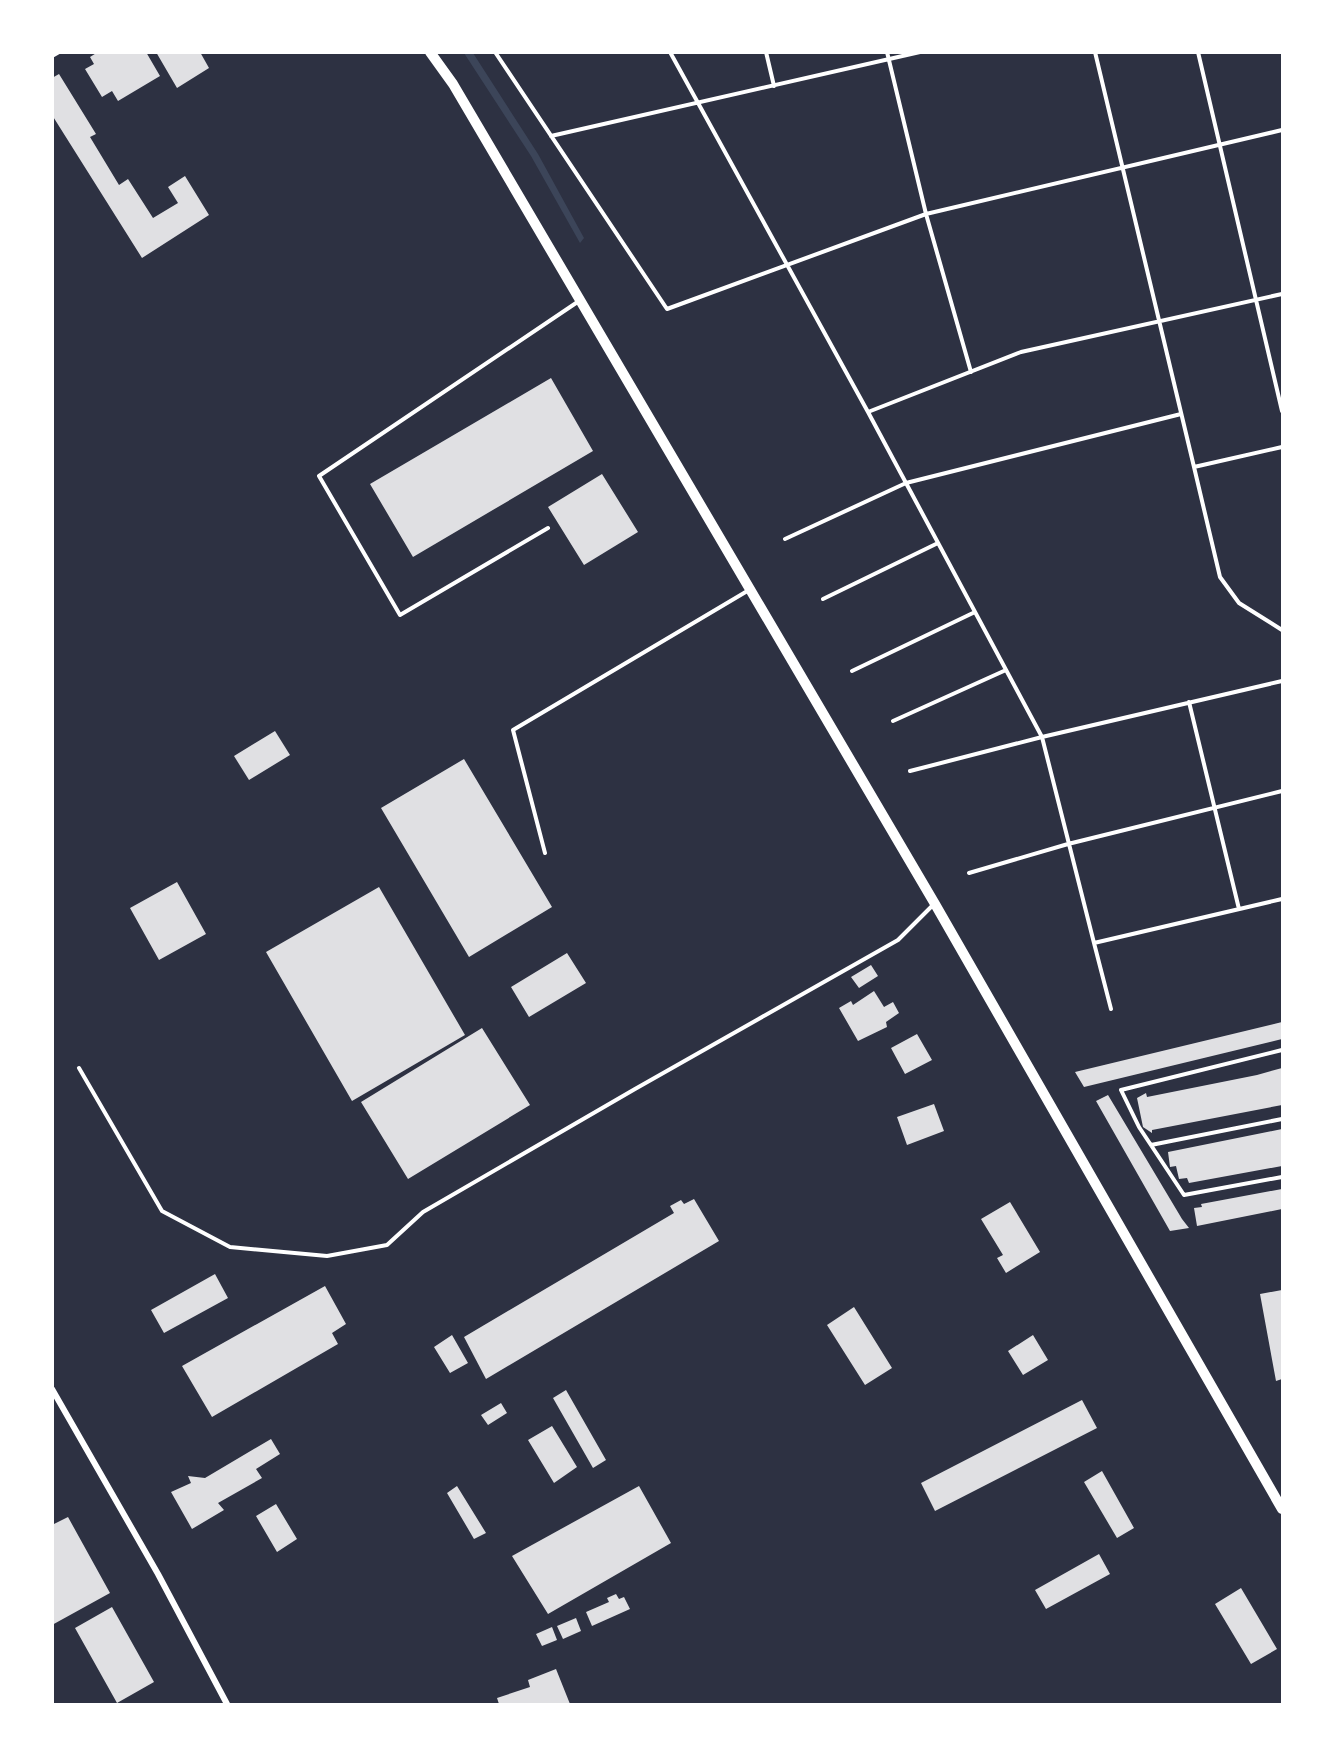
<svg xmlns="http://www.w3.org/2000/svg" width="1335" height="1757" font-family="'Noto Serif',serif">
	<style>
		.green { fill: #3c4559 }
		.building { fill: #e0e0e3 }
		.lines { fill: none; stroke-linecap: round; stroke-linejoin: round }
		.service { stroke: #fff; stroke-width: 4 }
		.minor { stroke: #fff; stroke-width: 6 }
		.secondary { stroke: #fff; stroke-width: 10 }
	</style>
	<rect width="100%" height="100%" fill="#2d3142"/>
	<path class="green" d="M464,53H473L538,154L584,238L580,243L531,156Z"/>
	<path class="building" d="M98,52H146L160,76L118,101L112,91L102,97L85,69L94,64L90,57Z
		M156,52H200L209,68L177,88Z
		M59,74L96,134L90,137L119,185L128,179L153,218L178,203L168,187L185,176L209,215L142,258L52,115V78Z
		M551,378L593,451L413,557L370,484Z
		M602,474L638,532L584,565L548,507Z
		M275,731L290,755L249,780L234,756Z
		M464,759L552,907L469,957L381,808Z
		M177,882L206,934L159,960L130,908Z
		M379,887L465,1035L352,1101L266,952Z
		M567,953L586,983L529,1017L511,987Z
		M871,965L878,976L859,988L851,977Z
		M874,991L884,1007L893,1002L899,1013L886,1022L887,1027L858,1041L839,1008L851,1001L853,1005Z
		M1282,1022V1039L1084,1087L1075,1072Z
		M482,1028L530,1105L408,1179L361,1102Z
		M917,1034L932,1060L905,1074L891,1048Z
		M1282,1068V1105L1152,1130V1133L1143,1127L1137,1098L1146,1093L1147,1097L1257,1075Z
		M1108,1095L1182,1219L1189,1228L1170,1231L1096,1101Z
		M934,1104L944,1131L907,1145L897,1117Z
		M1282,1129V1166L1189,1183L1187,1178L1179,1179L1176,1166L1170,1167L1168,1152Z
		M1282,1189V1209L1197,1226L1194,1208L1202,1207L1201,1204Z
		M694,1199L719,1241L486,1379L464,1337L674,1213L670,1206L681,1200L684,1204Z
		M1010,1202L1040,1252L1006,1273L997,1258L1003,1255L981,1219Z
		M215,1274L228,1298L164,1333L151,1310Z
		M325,1286L346,1324L332,1333L338,1344L212,1417L182,1366Z
		M1282,1290V1379L1276,1381L1260,1294Z
		M854,1307L892,1368L865,1385L827,1325Z
		M452,1335L468,1363L450,1373L434,1347Z
		M1033,1335L1048,1360L1023,1375L1008,1351Z
		M566,1390L606,1460L593,1468L553,1398Z
		M1082,1400L1097,1428L935,1511L921,1483Z
		M501,1403L507,1413L488,1425L481,1415Z
		M552,1426L577,1467L554,1483L528,1440Z
		M271,1439L280,1454L256,1469L262,1478L218,1503L224,1510L192,1529L171,1492L191,1483L188,1476L205,1478Z
		M1102,1471L1134,1528L1117,1538L1084,1482Z
		M457,1486L486,1533L474,1539L447,1493Z
		M639,1486L671,1543L548,1614L512,1556Z
		M276,1504L297,1539L277,1552L256,1516Z
		M68,1517L110,1593L52,1625V1525Z
		M1099,1554L1110,1574L1046,1609L1035,1590Z
		M1241,1588L1277,1649L1251,1664L1215,1604Z
		M616,1594L619,1599L624,1597L630,1609L592,1626L586,1612L609,1602L607,1598Z
		M112,1607L154,1682L117,1703L75,1628Z
		M576,1618L581,1631L563,1639L557,1626Z
		M552,1627L557,1640L542,1646L536,1634Z
		M556,1669L570,1704H499L497,1698L530,1687L528,1680Z"/>
	<g class="lines">
		<path class="service" d="M495,52L667,309L926,214L1282,130
			M670,52L868,412L1042,737L1094,943
			M766,52L774,86
			M887,52L926,214L971,372
			M1095,52L1194,467
			M1198,52L1282,411
			M52,56L59,52
			M551,136L920,52
			M868,412L1021,352L1282,294
			M1282,447L1194,467L1220,577L1239,603L1282,630
			M548,528L400,615L319,476L579,301
			M785,539L906,483L1181,414
			M823,599L938,543
			M852,671L975,612
			M1189,702L1239,909
			M893,721L1006,670
			M910,771L1042,737L1282,681
			M545,853L513,730L749,590
			M969,873L1068,844L1282,791
			M1111,1009L1094,943L1282,899
			M1282,1050L1121,1090L1139,1127L1184,1195L1282,1177
			M79,1068L162,1211L230,1247L327,1256L387,1245L423,1212L635,1089L898,940L934,904
			M1151,1145L1282,1119"/>
		<path class="minor" d="M52,1389L158,1574L227,1704"/>
		<path class="secondary" d="M430,52L453,84L935,904L1282,1509"/>
	</g>
	<rect width="1335" height="1757" fill="none" stroke="#ffffff" stroke-width="108"/>
</svg>
